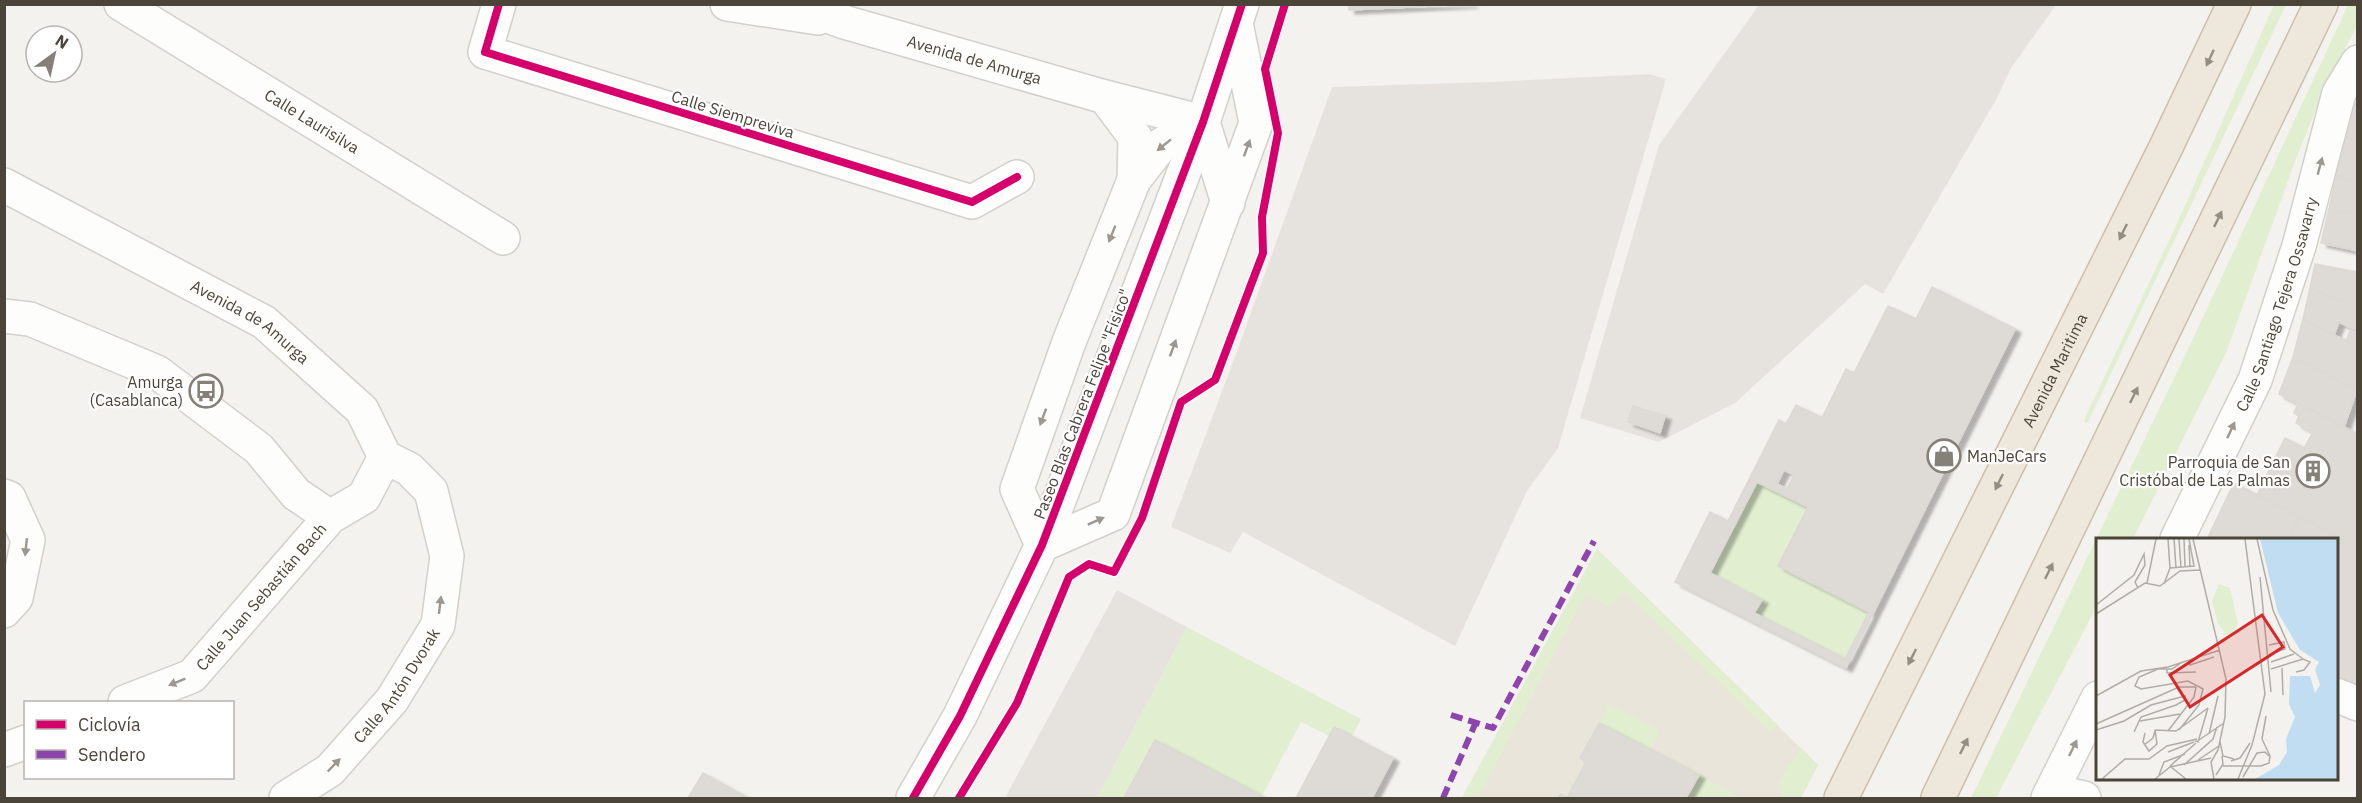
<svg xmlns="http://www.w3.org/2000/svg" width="2362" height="803" font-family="'IBM Plex Sans',sans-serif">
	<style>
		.education { fill: #eae5da }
		.green { fill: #e1eecf }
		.parking { fill: #e6e3df }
		.building { fill: #dedbd6; stroke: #dcd9d4; stroke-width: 1.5; fill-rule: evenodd; filter: url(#shadow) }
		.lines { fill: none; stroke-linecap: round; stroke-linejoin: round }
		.minor-casing { stroke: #d2d0cb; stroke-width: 36 }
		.highway-casing { stroke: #ccbfa9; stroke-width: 36 }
		.minor { stroke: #fdfdfc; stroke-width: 33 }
		.highway { stroke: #ede8db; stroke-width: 33 }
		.quiet { stroke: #8e44ad; stroke-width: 6; stroke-dasharray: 12 6; stroke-linecap: butt }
		.cycleway-casing { stroke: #fff; stroke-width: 11 }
		.cycleway { stroke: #d6006c; stroke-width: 8 }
		.oneway { fill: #948e82 }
		.oneway2 { fill: #9b9791 }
		.labels { text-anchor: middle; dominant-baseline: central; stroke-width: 4.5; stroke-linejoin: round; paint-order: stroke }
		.street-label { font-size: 16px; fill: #4b4439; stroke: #fff }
		.poi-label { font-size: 16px; fill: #4b4439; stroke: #fff; text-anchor: end }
		.inset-road { fill: none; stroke: #b0aca6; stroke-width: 1.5 }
		.view { fill: #d62828; fill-opacity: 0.15; stroke: #d62828; stroke-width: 3 }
		.inset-edge { fill: none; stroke: #4b4439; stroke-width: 3 }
	</style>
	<defs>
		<filter id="shadow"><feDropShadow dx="6" dy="4" stdDeviation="1.5" flood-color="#0004"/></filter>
	</defs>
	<rect width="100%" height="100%" fill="#f4f2ee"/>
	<path class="education" d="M1597,549L1818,765L1801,798H1462Z"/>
	<path class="green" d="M2274,5H2286L2088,422L2085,424L2084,420L2175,228Z
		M2348,5H2357V26L2326,84L2294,164L2226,353L2133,539H2098V604L1996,798H1971L2191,343Z
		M1757,482L1808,507L1778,566L1869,612L1845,659L1754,613L1761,599L1710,573Z
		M1597,549L1778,725L1770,732L1624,591L1610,607L1586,594L1478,798H1462Z
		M1187,627L1361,719L1352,736L1334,727L1329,736L1301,722L1262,796L1155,740L1124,798H1097Z
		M1609,704L1660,731L1650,750L1599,723Z
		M1801,747L1818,765L1801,798H1783L1778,784Z
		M1699,775L1741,798H1686Z"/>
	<path class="parking" d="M1759,5H2056L2011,68L1997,98L1883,294L1865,284L1735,403L1659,442L1580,418L1659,145Z
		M1649,74L1666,79L1558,448L1527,491L1455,646L1243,532L1230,553L1171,527L1236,354L1332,87L1489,82Z
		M1117,590L1187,627L1097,798H1005Z"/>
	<path class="building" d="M1349,4H1473L1349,10Z
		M2354,102L2358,105V144L2346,137Z
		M2346,137L2358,144V186L2337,174Z
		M2337,174L2358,186V215L2329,209Z
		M2329,209L2358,215V251L2321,243Z
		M2315,264L2358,272V308L2310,288Z
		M1932,287L2015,329L1846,668L1675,582L1710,512L1728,521L1779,420L1786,424L1796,405L1822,418L1846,369L1854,373L1888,306L1916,319ZM1784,470L1794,475L1787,489L1777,484ZM1757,482L1808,507L1778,566L1869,612L1845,659L1754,613L1762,600L1710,573Z
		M2310,288L2358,308V331L2339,322L2334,335L2303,319Z
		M2303,319L2358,347V390L2293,357Z
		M2350,331L2358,335V347L2346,341Z
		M2293,357L2357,390L2344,427L2279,394Z
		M2298,403L2358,434V546L2257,495L2285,438L2304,448L2313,432L2296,423L2299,416L2294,413Z
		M1633,406L1665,416L1660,433L1628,422Z
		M2234,483L2300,517L2288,539H2207Z
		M2300,517L2331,533L2327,539H2288Z
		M2331,533L2358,546L2356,688L2336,679V539H2327Z
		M1599,723L1699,775L1686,798H1558L1561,794L1567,798L1586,762L1580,758Z
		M1334,727L1393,758L1372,798H1296Z
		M1155,740L1262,796L1266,798H1124Z
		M703,773L748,798H688Z"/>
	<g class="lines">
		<g class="minor-casing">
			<g id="minor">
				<path id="s1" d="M121,4L503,238"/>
				<path d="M499,4L485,52L972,202L1017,177"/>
				<path d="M727,4L818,18"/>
				<path id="s2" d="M797,4L844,22L1105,97L1203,122"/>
				<path d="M1105,97L1135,137L1134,180"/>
				<path d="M1203,122L1228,203"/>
				<path id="s3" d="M4,185L264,322L362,410L385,457"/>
				<path d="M4,316L30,319L157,372L259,449L296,494L330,517"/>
				<path d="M4,496L9,498L28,540L16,598L4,611"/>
				<path id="s4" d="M2177,539L2255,380L2299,246L2339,93L2358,62"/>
				<path d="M1042,545L1113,514L1256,123L1236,23"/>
				<path d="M1042,545L1017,489L1069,342L1134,180L1162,144L1203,122"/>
				<path d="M2336,695L2358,704"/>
				<path id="s5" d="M125,702L192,676L330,517L364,497L385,457"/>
				<path d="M4,750L26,742"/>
				<path d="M2053,791L2084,798"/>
				<path id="s6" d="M286,798L330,770L392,700L438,625L447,556L431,491L409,469L385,457"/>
				<path d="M913,798L960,716L1042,545L1203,122L1242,4"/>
				<path d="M2048,798L2098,698"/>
			</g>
		</g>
		<g class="highway-casing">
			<g id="highway">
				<path id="s7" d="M1841,798L2166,147L2234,4"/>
				<path d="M1938,798L2321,4"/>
			</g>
		</g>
		<use href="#minor" class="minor"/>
		<use href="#highway" class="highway"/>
		<path class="quiet" d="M1451,715L1493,728L1594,541
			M1443,798L1476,722"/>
		<g class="cycleway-casing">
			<path id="cycleway" d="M499,4L485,52L972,202L1017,177
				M913,798L960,716L1042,545L1203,122L1242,4
				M959,798L1017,703L1069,577L1089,564L1114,572L1142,518L1181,402L1215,380L1263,253L1262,217L1278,133L1265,69L1285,4"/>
		</g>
		<use href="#cycleway" class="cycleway"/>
	</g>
	<defs><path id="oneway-solid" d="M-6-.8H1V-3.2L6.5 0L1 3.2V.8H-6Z" transform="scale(1.5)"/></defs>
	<g class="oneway">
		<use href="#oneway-solid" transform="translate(2210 58) rotate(115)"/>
		<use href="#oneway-solid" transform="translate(2218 219) rotate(-64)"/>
		<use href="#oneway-solid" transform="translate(2123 232) rotate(116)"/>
		<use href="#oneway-solid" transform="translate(2134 395) rotate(-64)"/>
		<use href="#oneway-solid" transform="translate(1999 482) rotate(116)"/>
		<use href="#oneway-solid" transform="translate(2049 571) rotate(-64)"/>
		<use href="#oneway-solid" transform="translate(1912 657) rotate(117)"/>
		<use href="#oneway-solid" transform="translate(1964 746) rotate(-64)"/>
	</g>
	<g class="oneway2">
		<use href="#oneway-solid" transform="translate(1164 145) rotate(141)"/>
		<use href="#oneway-solid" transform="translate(1247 148) rotate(-70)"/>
		<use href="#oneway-solid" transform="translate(2320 166) rotate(-75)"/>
		<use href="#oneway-solid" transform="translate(1112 234) rotate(112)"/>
		<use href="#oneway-solid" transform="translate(1173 348) rotate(-70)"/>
		<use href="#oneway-solid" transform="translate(1043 417) rotate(110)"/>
		<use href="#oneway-solid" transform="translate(2231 430) rotate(-65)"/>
		<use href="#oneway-solid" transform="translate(1096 521) rotate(-24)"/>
		<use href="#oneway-solid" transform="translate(26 547) rotate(96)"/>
		<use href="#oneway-solid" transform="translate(440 605) rotate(-83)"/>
		<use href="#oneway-solid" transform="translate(177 682) rotate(158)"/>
		<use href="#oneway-solid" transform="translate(2073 748) rotate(-64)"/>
		<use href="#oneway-solid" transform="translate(334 765) rotate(-46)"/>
	</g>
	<defs>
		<g id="bus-ring" transform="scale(1.725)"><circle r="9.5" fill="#fff" stroke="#868178" stroke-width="1.5"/><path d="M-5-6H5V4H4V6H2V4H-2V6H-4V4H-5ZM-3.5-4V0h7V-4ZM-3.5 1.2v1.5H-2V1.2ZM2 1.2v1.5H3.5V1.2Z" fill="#868178"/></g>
		<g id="shop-ring" transform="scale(1.725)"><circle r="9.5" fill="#fff" stroke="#868178" stroke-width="1.5"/><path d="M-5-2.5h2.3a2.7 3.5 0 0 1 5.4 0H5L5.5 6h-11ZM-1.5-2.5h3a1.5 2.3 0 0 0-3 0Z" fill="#868178"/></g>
		<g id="building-ring" transform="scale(1.725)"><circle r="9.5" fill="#fff" stroke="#868178" stroke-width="1.5"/><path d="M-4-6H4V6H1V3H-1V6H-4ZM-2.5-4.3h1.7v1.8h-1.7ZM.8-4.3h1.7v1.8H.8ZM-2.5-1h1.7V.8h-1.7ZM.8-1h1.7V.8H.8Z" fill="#868178"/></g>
	</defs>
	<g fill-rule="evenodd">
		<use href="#bus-ring" x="206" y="391"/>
		<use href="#shop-ring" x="1944" y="456"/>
		<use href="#building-ring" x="2313" y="471"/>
	</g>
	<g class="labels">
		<g class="street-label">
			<text stroke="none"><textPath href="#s2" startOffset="186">Avenida de Amurga</textPath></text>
			<text transform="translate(733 114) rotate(17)">Calle Siempreviva</text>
			<text stroke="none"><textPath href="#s1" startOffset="224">Calle Laurisilva</textPath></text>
			<text stroke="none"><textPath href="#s4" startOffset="256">Calle Santiago Tejera Ossavarry</textPath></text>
			<text stroke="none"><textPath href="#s3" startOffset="282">Avenida de Amurga</textPath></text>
			<text stroke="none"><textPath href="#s7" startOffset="478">Avenida Maritima</textPath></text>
			<text transform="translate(1082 404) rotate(-69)">Paseo Blas Cabrera Felipe "Físico"</text>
			<text stroke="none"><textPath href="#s5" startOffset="177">Calle Juan Sebastián Bach</textPath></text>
			<text stroke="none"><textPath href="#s6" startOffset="160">Calle Antón Dvorak</textPath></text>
		</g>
		<g class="poi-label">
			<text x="183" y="382">Amurga<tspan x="183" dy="18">(Casablanca)</tspan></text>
			<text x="1967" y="456" text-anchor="start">ManJeCars</text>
			<text x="2290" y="462">Parroquia de San<tspan x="2290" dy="18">Cristóbal de Las Palmas</tspan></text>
		</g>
	</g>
	<g transform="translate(2096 538)">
		<rect width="242" height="242" fill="#f4f2ee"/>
		<path d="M123,46L134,50L142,86L136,97H126L129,94L122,86L116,63Z" fill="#e1eecf"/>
		<path d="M164,1H241V241H159L183,227L191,214L190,201L199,179L193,166L194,138H214L219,155L224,147L219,131L223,124L204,112L182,75Z" fill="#c0ddf1"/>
		<path class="inset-road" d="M78,1L80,30M83,1L85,30M88,1L89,29M97,1L130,141L129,179L122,212L115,224L118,241M161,1L177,72L194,111L207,121M93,7L94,29M74,30L98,28L93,1M164,39L175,154M51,45L60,1M68,46L74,30L72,1M0,67L38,37L48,16L49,27L39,44L42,50M0,76L49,45L64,48L84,33L105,32M173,107L188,104L189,111L174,116M93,123L94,127L118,119M175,124L198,116M186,130L187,157M62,131L43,139L39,148L45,151L92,143L107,151L103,167L83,192M62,131H76L85,125M175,131L207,121L214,124L208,132L200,134M71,132V135L100,134M0,158L45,133L72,129L124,112M44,183L84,176M0,186L83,149H100M0,192L28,183L55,167L89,158V162L80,167L45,179L38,194M59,192L80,193L112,170M72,193L98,159L100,149M49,195L47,204L53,213L61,206L59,192M113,196L122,158M98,202L102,204L112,170M103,202L128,185M124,204L127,218L138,221M48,207L57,200L59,193M72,214L98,204M102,222L123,208M135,223L144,220L154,205M88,227L117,201L121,189M74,228L100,205M126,228H165L173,225L174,218L166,201L170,178M75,229L90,241M63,237L68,224L89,216M120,237L127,226L126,218M147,239L161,215L169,214L173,218M6,241L29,221H53L71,208L101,201M59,241L74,229L115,220M142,241L156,207L169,156L149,1"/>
		<path class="view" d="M166,77L187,109L94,169L74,137Z"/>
		<rect width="242" height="242" class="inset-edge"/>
	</g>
	<rect width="2362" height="803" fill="none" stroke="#4b4439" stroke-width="12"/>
	<rect x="24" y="701" width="210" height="78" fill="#ffffff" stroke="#b7b4b0" stroke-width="1.5"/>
	<rect x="36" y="720" width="30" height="9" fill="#d6006c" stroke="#b7b4b0" stroke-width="1.5"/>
	<text x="78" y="731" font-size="18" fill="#4b4439">Ciclovía</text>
	<rect x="36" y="750" width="30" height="9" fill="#8e44ad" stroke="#b7b4b0" stroke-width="1.5"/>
	<text x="78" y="761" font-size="18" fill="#4b4439">Sendero</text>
	<g transform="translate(54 54) rotate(33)"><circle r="28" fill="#ffffff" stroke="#b7b4b0" stroke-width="1.5"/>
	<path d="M0-4.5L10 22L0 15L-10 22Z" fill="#868178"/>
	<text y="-9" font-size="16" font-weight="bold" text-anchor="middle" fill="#4b4439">N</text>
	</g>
</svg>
